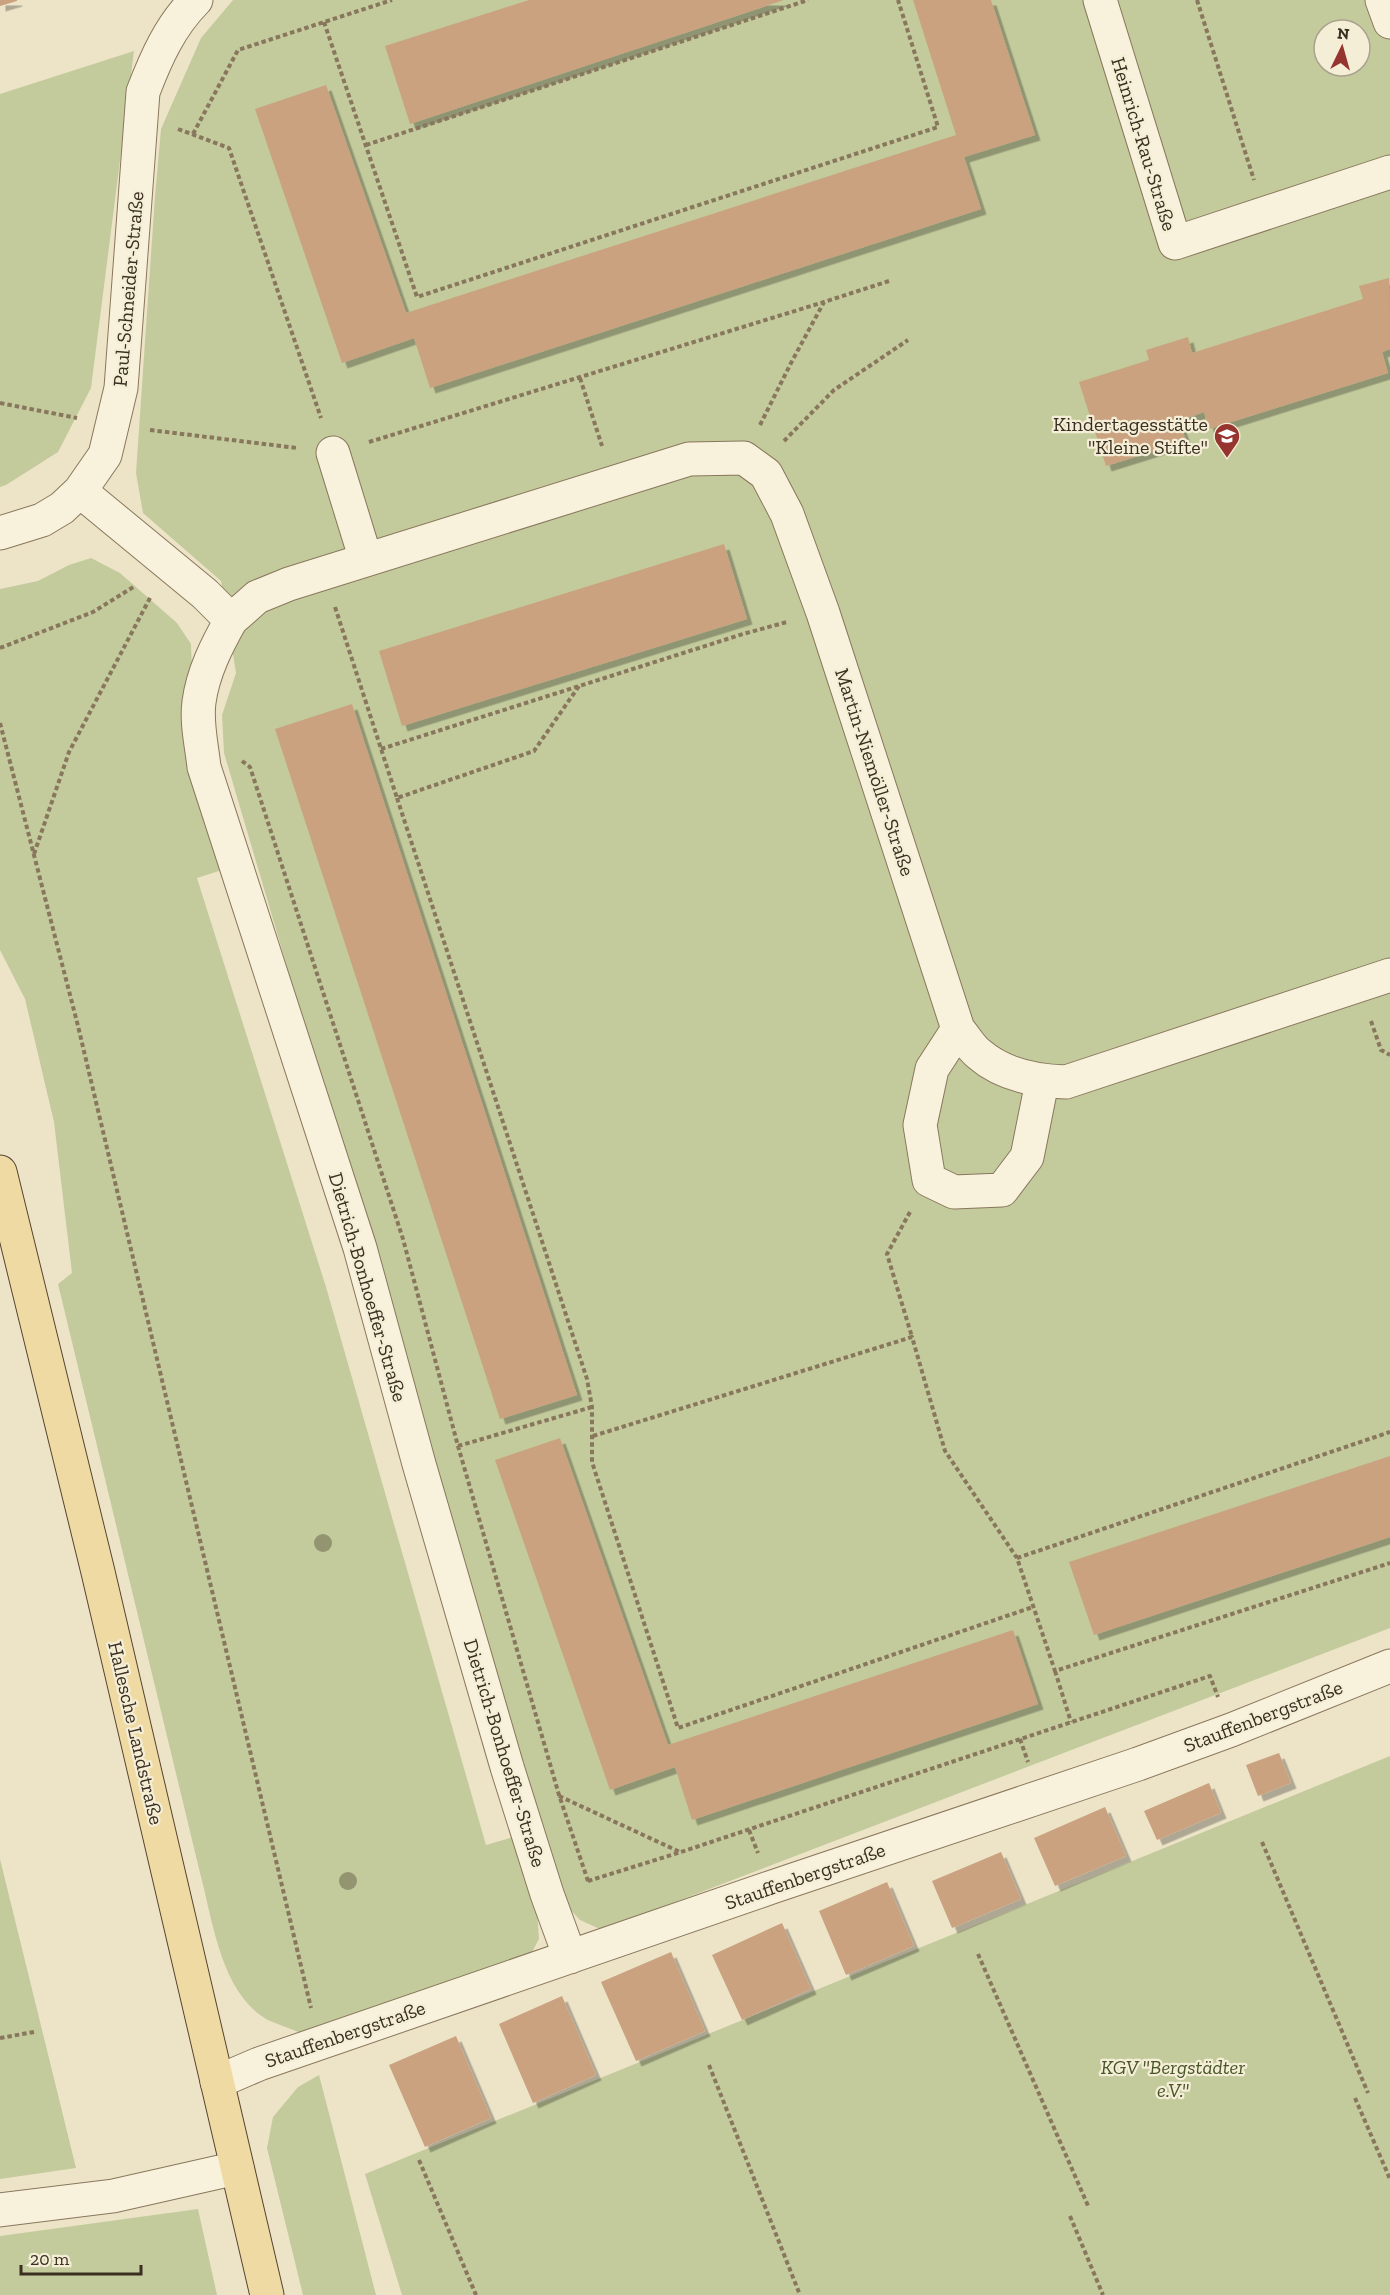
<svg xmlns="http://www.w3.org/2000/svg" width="1390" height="2295" font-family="'Zilla Slab',serif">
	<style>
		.green { fill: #c3cb9c; fill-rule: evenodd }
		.building { fill: #caa27f; filter: url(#shadow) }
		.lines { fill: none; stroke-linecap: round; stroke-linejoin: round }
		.minor-casing { stroke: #89775d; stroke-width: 35 }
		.major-casing { stroke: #574531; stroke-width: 35 }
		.path { stroke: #89775d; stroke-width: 4; stroke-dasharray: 4.5 3; stroke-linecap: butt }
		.minor { stroke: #f8f1db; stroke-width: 33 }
		.major { stroke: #eedaa2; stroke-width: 33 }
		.tree { fill: #929570 }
		.labels { text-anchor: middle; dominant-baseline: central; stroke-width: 4.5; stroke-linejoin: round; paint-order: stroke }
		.street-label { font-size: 20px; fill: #3a2e20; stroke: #f5eed7 }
		.poi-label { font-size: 20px; fill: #3a2e20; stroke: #f5eed7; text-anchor: end }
		.park-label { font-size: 20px; font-style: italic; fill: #475528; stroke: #f5eed7 }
	</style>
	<defs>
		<filter id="shadow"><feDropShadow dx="5.5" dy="5.5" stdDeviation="0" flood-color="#0004"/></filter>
	</defs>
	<rect width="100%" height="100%" fill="#ede4c8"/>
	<path class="green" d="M233,0H1390V1628L602,1930L580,1920L563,1902L224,753L222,715L236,673L221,581L143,513L136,473L155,196L161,129L201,38ZM1324,30H1360V66H1324Z
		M134,51L91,388L58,452L6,485L0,487V94Z
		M91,558L120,573L177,623L191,644L192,672L222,870L197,878L326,1287L486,1845L513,1837L537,1912L539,1939L531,1954L301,2033C291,2029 280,2025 270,2021C221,1996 213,1921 200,1873L58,1284L72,1273L54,1122L25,999L0,950V589L38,581L69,565Z
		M1390,1756V2295H402L365,2174Z
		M0,1859L76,2168L0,2179Z
		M319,2075L376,2295H303L267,2148L273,2117L298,2087Z
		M198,2209L217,2295H0V2236Z"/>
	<path class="building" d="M0,0H17V1L0,6Z
		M529,0H784L410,124L385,46Z
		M913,0H991L1035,135L964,157L981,209L430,388L414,338L342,363L255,109L326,85L406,313L956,135Z
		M1389,278L1390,349L1382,352L1388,373L1209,429L1204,412L1179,421L1186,441L1106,466L1079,382L1149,360L1146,350L1188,337L1192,353L1363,299L1359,286Z
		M724,544L747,619L402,726L379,651Z
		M352,704L577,1395L500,1419L275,729Z
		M560,1438L668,1745L1013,1630L1038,1704L692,1820L675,1767L610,1790L495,1460Z
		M1390,1456V1537L1094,1635L1069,1562Z
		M1279,1753L1291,1783L1258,1796L1246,1765Z
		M1209,1783L1221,1813L1157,1840L1144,1811Z
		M1105,1807L1126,1856L1055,1886L1034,1838Z
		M1001,1852L1021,1899L952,1928L932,1881Z
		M887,1882L914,1946L846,1975L819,1911Z
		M782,1923L811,1989L742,2020L712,1955Z
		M671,1952L705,2031L636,2061L601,1982Z
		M562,1996L596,2075L533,2103L499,2024Z
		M456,2036L491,2118L425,2147L389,2065Z"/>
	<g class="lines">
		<g class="minor-casing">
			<path id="minor" d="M1100,0L1175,243L1390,172
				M1382,0L1390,22
				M333,453L366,560
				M80,491L205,594L231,620L257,597L289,584L689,459L744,458L766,474L787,514L823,613L958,1029C965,1037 971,1048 979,1054C1003,1075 1035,1081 1066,1082L1390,975
				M0,533L42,520L62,508L80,491L105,455L121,388L143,92C156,58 170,26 196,0
				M231,620C217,645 203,672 199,702C196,723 202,747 204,767L360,1248L419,1464L507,1767L547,1894L570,1957
				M958,1029L932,1069L920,1125L929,1180L954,1192L1002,1190L1027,1157L1042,1082
				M217,2082L259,2064L772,1887L1138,1764L1231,1730L1390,1666
				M0,2210L113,2196L237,2168"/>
		</g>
		<g class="major-casing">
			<path id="major" d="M0,1172L98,1572L267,2295"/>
		</g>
		<path class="path" d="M1197,0L1254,180
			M324,22L417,297L938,127L898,0
			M178,129L229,148L321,418
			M193,134L238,50L392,0
			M366,145L808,0
			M580,378L602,446
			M0,403L77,418
			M760,425L791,363L824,302L889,281
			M150,430L297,448
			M784,441L834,390L908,340
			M369,442L824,302
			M335,607L397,798L534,751L579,686
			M0,648L93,612L135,586
			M0,723L78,1026L311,2008
			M381,749L743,634L787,622
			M242,761L250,767L403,1239L458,1446L559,1795L588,1881
			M397,798L587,1379L592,1407V1462L678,1728L1033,1607
			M34,854L69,752L151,596
			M1371,1021L1381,1050L1390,1055
			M910,1212L887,1254L912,1337
			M593,1436L912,1337L945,1451L1017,1558L1055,1671L1390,1563
			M458,1446L592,1407
			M1017,1558L1390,1432
			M1055,1671L1071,1722
			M1020,1739L1028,1762
			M559,1796L680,1852
			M749,1830L758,1853
			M1262,1842L1368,2093
			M588,1881L681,1852L1210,1676L1218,1697
			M978,1954L1089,2208
			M0,2038L34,2032
			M709,2065L800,2295
			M1355,2098L1390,2179
			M419,2160L476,2295
			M1070,2216L1103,2295"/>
		<use href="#minor" class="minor"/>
		<use href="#major" class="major"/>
	</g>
	<g class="tree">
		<circle cx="323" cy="1543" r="9"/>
		<circle cx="348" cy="1881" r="9"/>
	</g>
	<defs>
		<g id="school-pin" transform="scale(1.35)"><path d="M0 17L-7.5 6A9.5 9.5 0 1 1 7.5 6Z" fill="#96342f" stroke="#f5eed7"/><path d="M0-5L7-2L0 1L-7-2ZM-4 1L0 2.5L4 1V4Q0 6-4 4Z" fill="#fff"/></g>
	</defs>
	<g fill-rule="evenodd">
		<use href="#school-pin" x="1227" y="436"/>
	</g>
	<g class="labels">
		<g class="street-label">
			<text transform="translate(1144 144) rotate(73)">Heinrich-Rau-Straße</text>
			<text transform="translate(128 289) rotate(-85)">Paul-Schneider-Straße</text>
			<text transform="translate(875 772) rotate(72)">Martin-Niemöller-Straße</text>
			<text transform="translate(368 1287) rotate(74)">Dietrich-Bonhoeffer-Straße</text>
			<text transform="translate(1263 1716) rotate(-21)">Stauffenbergstraße</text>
			<text transform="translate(136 1733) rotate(77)">Hallesche Landstraße</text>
			<text transform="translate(505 1753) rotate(73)">Dietrich-Bonhoeffer-Straße</text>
			<text transform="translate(805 1876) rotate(-19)">Stauffenbergstraße</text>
			<text transform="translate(345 2034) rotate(-19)">Stauffenbergstraße</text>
		</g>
		<g class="poi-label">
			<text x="1208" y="424">Kindertagesstätte<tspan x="1208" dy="23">"Kleine Stifte"</tspan></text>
		</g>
		<g class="park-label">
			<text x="1173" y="2067">KGV "Bergstädter<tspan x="1173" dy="23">e.V."</tspan></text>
		</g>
	</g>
	<g transform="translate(1342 48) rotate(5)"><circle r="28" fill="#f5eed7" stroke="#aaa18e" stroke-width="1.5"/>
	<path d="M0-4.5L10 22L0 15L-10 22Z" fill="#96342f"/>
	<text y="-9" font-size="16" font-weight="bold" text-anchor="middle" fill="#3a2e20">N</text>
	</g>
	<path d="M21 2265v9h120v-9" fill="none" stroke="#3a2e20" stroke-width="3"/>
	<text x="30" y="2265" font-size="18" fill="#3a2e20" stroke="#f5eed7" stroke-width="4.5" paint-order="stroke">20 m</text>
</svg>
